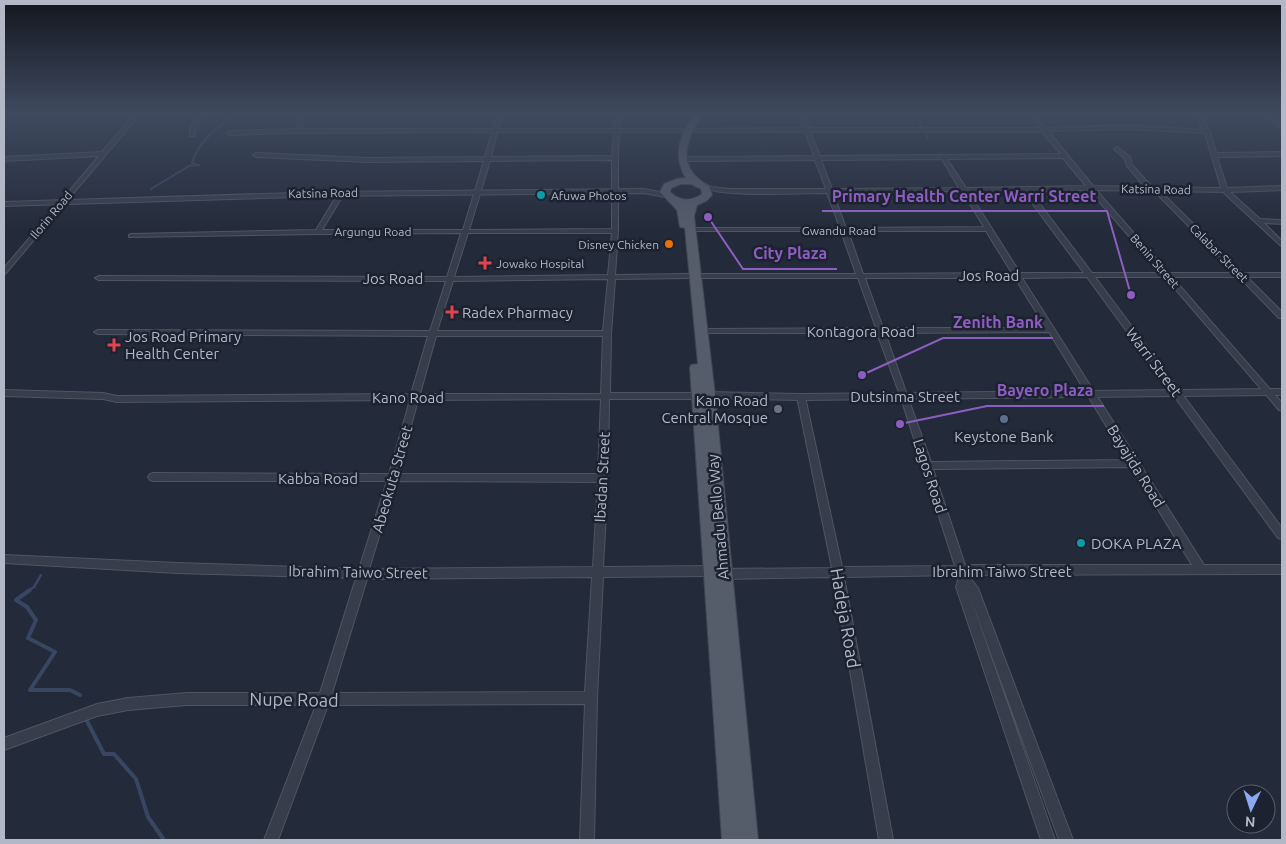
<svg xmlns="http://www.w3.org/2000/svg" width="1286" height="844" font-family="Ubuntu,sans-serif">
	<style>
		.lines { fill: none; stroke-linecap: round; stroke-linejoin: round }
		.stream-far2 { stroke: #394662; stroke-width: 2 }
		.stream-far1 { stroke: #394662; stroke-width: 2.5 }
		.stream { stroke: #394662; stroke-width: 4 }
		.minor-casing { stroke: #4f5562; stroke-width: 2 }
		.tertiary-casing { stroke: #4f5562; stroke-width: 2 }
		.primary-casing { stroke: #404653; stroke-width: 2 }
		.minor { fill: #373d4a; fill-rule: evenodd }
		.tertiary { fill: #373d4a; fill-rule: evenodd }
		.primary { fill: #555c6a; fill-rule: evenodd }
		.culture-dot { fill: #0f9aa8; stroke: #1c222f; stroke-width: 2 }
		.food-dot { fill: #e8710a; stroke: #1c222f; stroke-width: 2 }
		.health-dot { fill: #e0444e; stroke: #1c222f; stroke-width: 2 }
		.worship-dot { fill: #6b7280; stroke: #1c222f; stroke-width: 2 }
		.service-dot { fill: #5c6f8a; stroke: #1c222f; stroke-width: 2 }
		.labels { text-anchor: middle; dominant-baseline: central; stroke-width: 5; stroke-linejoin: round; paint-order: stroke }
		.far-street-label { font-size: 12px; fill: #b2b8c6; stroke: #1c222f }
		.far-poi-label { font-size: 12px; fill: #b2b8c6; stroke: #1c222f; text-anchor: start }
		.street-label { font-size: 15px; fill: #b2b8c6; stroke: #1c222f }
		.poi-label { font-size: 15px; fill: #b2b8c6; stroke: #1c222f; text-anchor: start }
		.near-street-label { font-size: 18px; fill: #b2b8c6; stroke: #1c222f }
		.leader { fill: none; stroke: #8e5dc1; stroke-width: 2 }
		.callout-dot { fill: #8e5dc1; stroke: #1c222f; stroke-width: 2 }
		.callout-label { font-size: 16px; text-anchor: middle; font-weight: bold; fill: #8e5dc1; stroke: #1c222f; stroke-width: 5; stroke-linejoin: round; paint-order: stroke }
	</style>
	<rect width="100%" height="100%" fill="#232a39"/>
	<g class="lines">
		<path class="stream-far2" d="M927,113L919,117L920,124L928,138
			M151,189L189,166L199,165L192,163C198,141 220,125 238,113"/>
		<path class="stream-far1" d="M28,591L34,587L41,575"/>
		<path class="stream" d="M30,590L16,600L27,607L36,620L28,638L55,652L30,690H70L80,695
			M87,721L104,754H114L136,779L148,817L164,840"/>
		<g class="minor-casing">
			<path id="minor" d="M135,113H141L6,273L4,274V268L99,156L4,161V157L102,152Z
				M201,113H207L196,127L194,136H190V127Z
				M303,113H309L300,129H493L497,113H503L498,129H614L615,113H621L620,129H683L684,130L681,132H619L618,158V231L615,275L688,274L692,276L695,274H856L841,231H689V229L691,228H840L827,193C802,193 717,198 700,186L703,184L712,187L730,189H826L815,160L684,161L681,159L684,157L814,156L805,132H688L685,130L686,129L804,128L798,113H804L809,128H1040L1027,113H1033L1045,128L1125,125L1203,130L1194,113H1200V114L1222,113L1202,117L1210,132L1216,153L1282,152V156L1217,157L1227,188L1282,186V190L1230,192L1260,219L1282,220V224L1264,223L1282,241V246L1280,245L1223,192L1160,191L1243,273H1282V277H1247L1282,312V318H1279L1239,277H1172L1282,403V411L1279,410L1165,277H1095L1282,528V539L1278,538L1087,277L1022,278L1204,565H1282V574L968,575L978,588L1073,840H1059L967,588L1055,840H1041L956,587L959,577L958,575L844,577L893,840H879L834,577L723,579L719,577L718,574L719,571L723,569L832,568L797,397L801,394L805,397L842,567L955,566L900,395L877,333H700L696,331L700,329L876,328L858,278H695L692,276L688,278L615,279L611,334L610,393H698L702,396L698,399H609L608,478L603,567L712,566L716,568L717,571L716,574L712,576L603,577L597,698L594,840H580L585,704L328,705L278,840H264L316,705H187L128,710L97,716L4,750V738L97,704L128,698L187,693H320L356,578L177,573L4,563V555L177,563L359,569L387,481H153L150,480L148,477L150,474L153,473L389,474L410,400L117,402L103,399L4,396V390L103,393L117,396L411,394L428,336L98,334L94,332L98,330L430,331L446,281L99,280L95,278L99,276L447,277L461,233L318,234L129,237V235L131,234L316,230L339,192L342,190L345,192L322,230H463L484,161L368,162L256,157L253,155L256,153L368,158L485,157L492,132L297,133L229,135L226,133L229,131L295,129ZM1125,129L1205,133L1221,188L1152,187L1132,165L1130,157L1117,147L1114,149L1115,150L1125,159L1127,166L1145,187L1093,186L1048,131ZM497,132H614L612,156L491,157ZM810,132H1042L1061,154L820,156ZM1063,158L1086,186L966,188L947,159ZM942,159L959,188L832,189L821,160ZM612,160V229L469,230L490,161ZM1089,190L1161,273H1092L1030,191ZM1096,190L1154,191L1235,273H1169ZM962,191L984,227L846,228L833,193ZM968,191H1023L1084,273H1020ZM848,231H986L1012,273L863,274ZM468,233H612L608,275L454,277ZM865,278H1015L1046,328H883ZM608,279L603,331H437L453,281ZM1049,332L1127,460L931,462L885,333ZM436,336H603L601,394H420ZM601,399L598,474H398L418,400ZM1132,467L1192,565H965L933,469ZM396,481L598,482L593,567L369,569ZM592,577L585,692L332,693L367,579Z
				M1260,113H1266L1282,125V129Z"/>
		</g>
		<g class="tertiary-casing">
			<path id="tertiary" d="M643,189L666,193L670,195L666,197L643,193L324,196L4,206V202L324,192Z
				M1282,389V395L801,400L708,398L703,395L708,392L801,394Z"/>
		</g>
		<g class="primary-casing">
			<path id="primary" d="M696,113H704C685,139 675,168 709,186L712,195L706,201L697,205L694,216L715,395L758,840H722L690,368L691,365L698,364L685,228L680,227L677,210L660,192L664,184L677,179L686,178C672,156 680,132 696,113ZM681,184H691L701,189L702,194C691,202 679,201 670,192L671,188Z"/>
		</g>
		<use href="#minor" class="minor"/>
		<use href="#tertiary" class="tertiary"/>
		<use href="#primary" class="primary"/>
	</g>
	<linearGradient id="sky" x2="0" y2="1"><stop stop-color="#13171f"/><stop offset="0.49" stop-color="#3f4a5f"/><stop offset="1" stop-color="#3f4a5f" stop-opacity="0"/></linearGradient>
	<rect width="1286" height="231" fill="url(#sky)"/>
	<g class="culture-dot">
		<circle cx="541" cy="195" r="5"/>
		<circle cx="1081" cy="543" r="5"/>
	</g>
	<circle class="food-dot" cx="669" cy="244" r="5"/>
	<g class="health-dot">
		<path d="M482.5 255.5h5v5h5v5h-5v5h-5v-5h-5v-5h5z"/>
		<path d="M449.5 304.5h5v5h5v5h-5v5h-5v-5h-5v-5h5z"/>
		<path d="M111.5 337.5h5v5h5v5h-5v5h-5v-5h-5v-5h5z"/>
	</g>
	<circle class="worship-dot" cx="778" cy="409" r="5"/>
	<circle class="service-dot" cx="1004" cy="419" r="5"/>
	<g class="labels">
		<g class="far-street-label">
			<text transform="translate(1156 189) rotate(1)">Katsina Road</text>
			<text transform="translate(323 193) rotate(-1)">Katsina Road</text>
			<text transform="translate(51 215) rotate(-50)">Ilorin Road</text>
			<text x="839" y="230">Gwandu Road</text>
			<text x="373" y="231">Argungu Road</text>
			<text transform="translate(1219 253) rotate(45)">Calabar Street</text>
			<text transform="translate(1155 261) rotate(49)">Benin Street</text>
		</g>
		<g class="far-poi-label">
			<text x="551" y="195">Afuwa Photos</text>
			<text x="659" y="244" text-anchor="end">Disney Chicken</text>
			<text x="496" y="263">Jowako Hospital</text>
		</g>
		<g class="street-label">
			<text x="989" y="275">Jos Road</text>
			<text x="393" y="278">Jos Road</text>
			<text x="861" y="331">Kontagora Road</text>
			<text transform="translate(1154 362) rotate(53)">Warri Street</text>
			<text x="905" y="396">Dutsinma Street</text>
			<text x="408" y="397">Kano Road</text>
			<text transform="translate(1136 466) rotate(58)">Bayajida Road</text>
			<text transform="translate(930 476) rotate(72)">Lagos Road</text>
			<text transform="translate(602 477) rotate(-87)">Ibadan Street</text>
			<text x="318" y="478">Kabba Road</text>
			<text transform="translate(392 479) rotate(-74)">Abeokuta Street</text>
			<text transform="translate(718 517) rotate(-95)">Ahmadu Bello Way</text>
			<text x="1002" y="571">Ibrahim Taiwo Street</text>
			<text transform="translate(358 572) rotate(1)">Ibrahim Taiwo Street</text>
		</g>
		<g class="poi-label">
			<text x="462" y="312">Radex Pharmacy</text>
			<text x="125" y="336">Jos Road Primary<tspan x="125" dy="17">Health Center</tspan></text>
			<text x="768" y="400" text-anchor="end">Kano Road<tspan x="768" dy="17">Central Mosque</tspan></text>
			<text x="1004" y="436" text-anchor="middle">Keystone Bank</text>
			<text x="1091" y="543">DOKA PLAZA</text>
		</g>
		<g class="near-street-label">
			<text transform="translate(846 618) rotate(80)">Hadeja Road</text>
			<text transform="translate(294 699) rotate(1)">Nupe Road</text>
		</g>
	</g>
	<path class="leader" d="M1131 295L1107 211H822M708 217L743 269H837M862 375L943 338H1053M900 424L987 406H1104"/>
	<g class="callout-dot">
		<circle cx="1131" cy="295" r="5"/>
		<circle cx="708" cy="217" r="5"/>
		<circle cx="862" cy="375" r="5"/>
		<circle cx="900" cy="424" r="5"/>
	</g>
	<g class="callout-label">
		<text x="964" y="202">Primary Health Center Warri Street</text>
		<text x="790" y="259">City Plaza</text>
		<text x="998" y="328">Zenith Bank</text>
		<text x="1045" y="396">Bayero Plaza</text>
	</g>
	<rect width="1286" height="844" fill="none" stroke="#b2b8c6" stroke-width="10"/>
	<g transform="translate(1251 809) rotate(184)"><circle r="24" fill="#1c222f" stroke="#585e6b"/>
	<path d="M0-4L9 19L0 12L-9 19Z" fill="#8ba8f1"/>
	<text y="-8" font-size="14" font-weight="bold" text-anchor="middle" fill="#b2b8c6">N</text>
	</g>
</svg>
